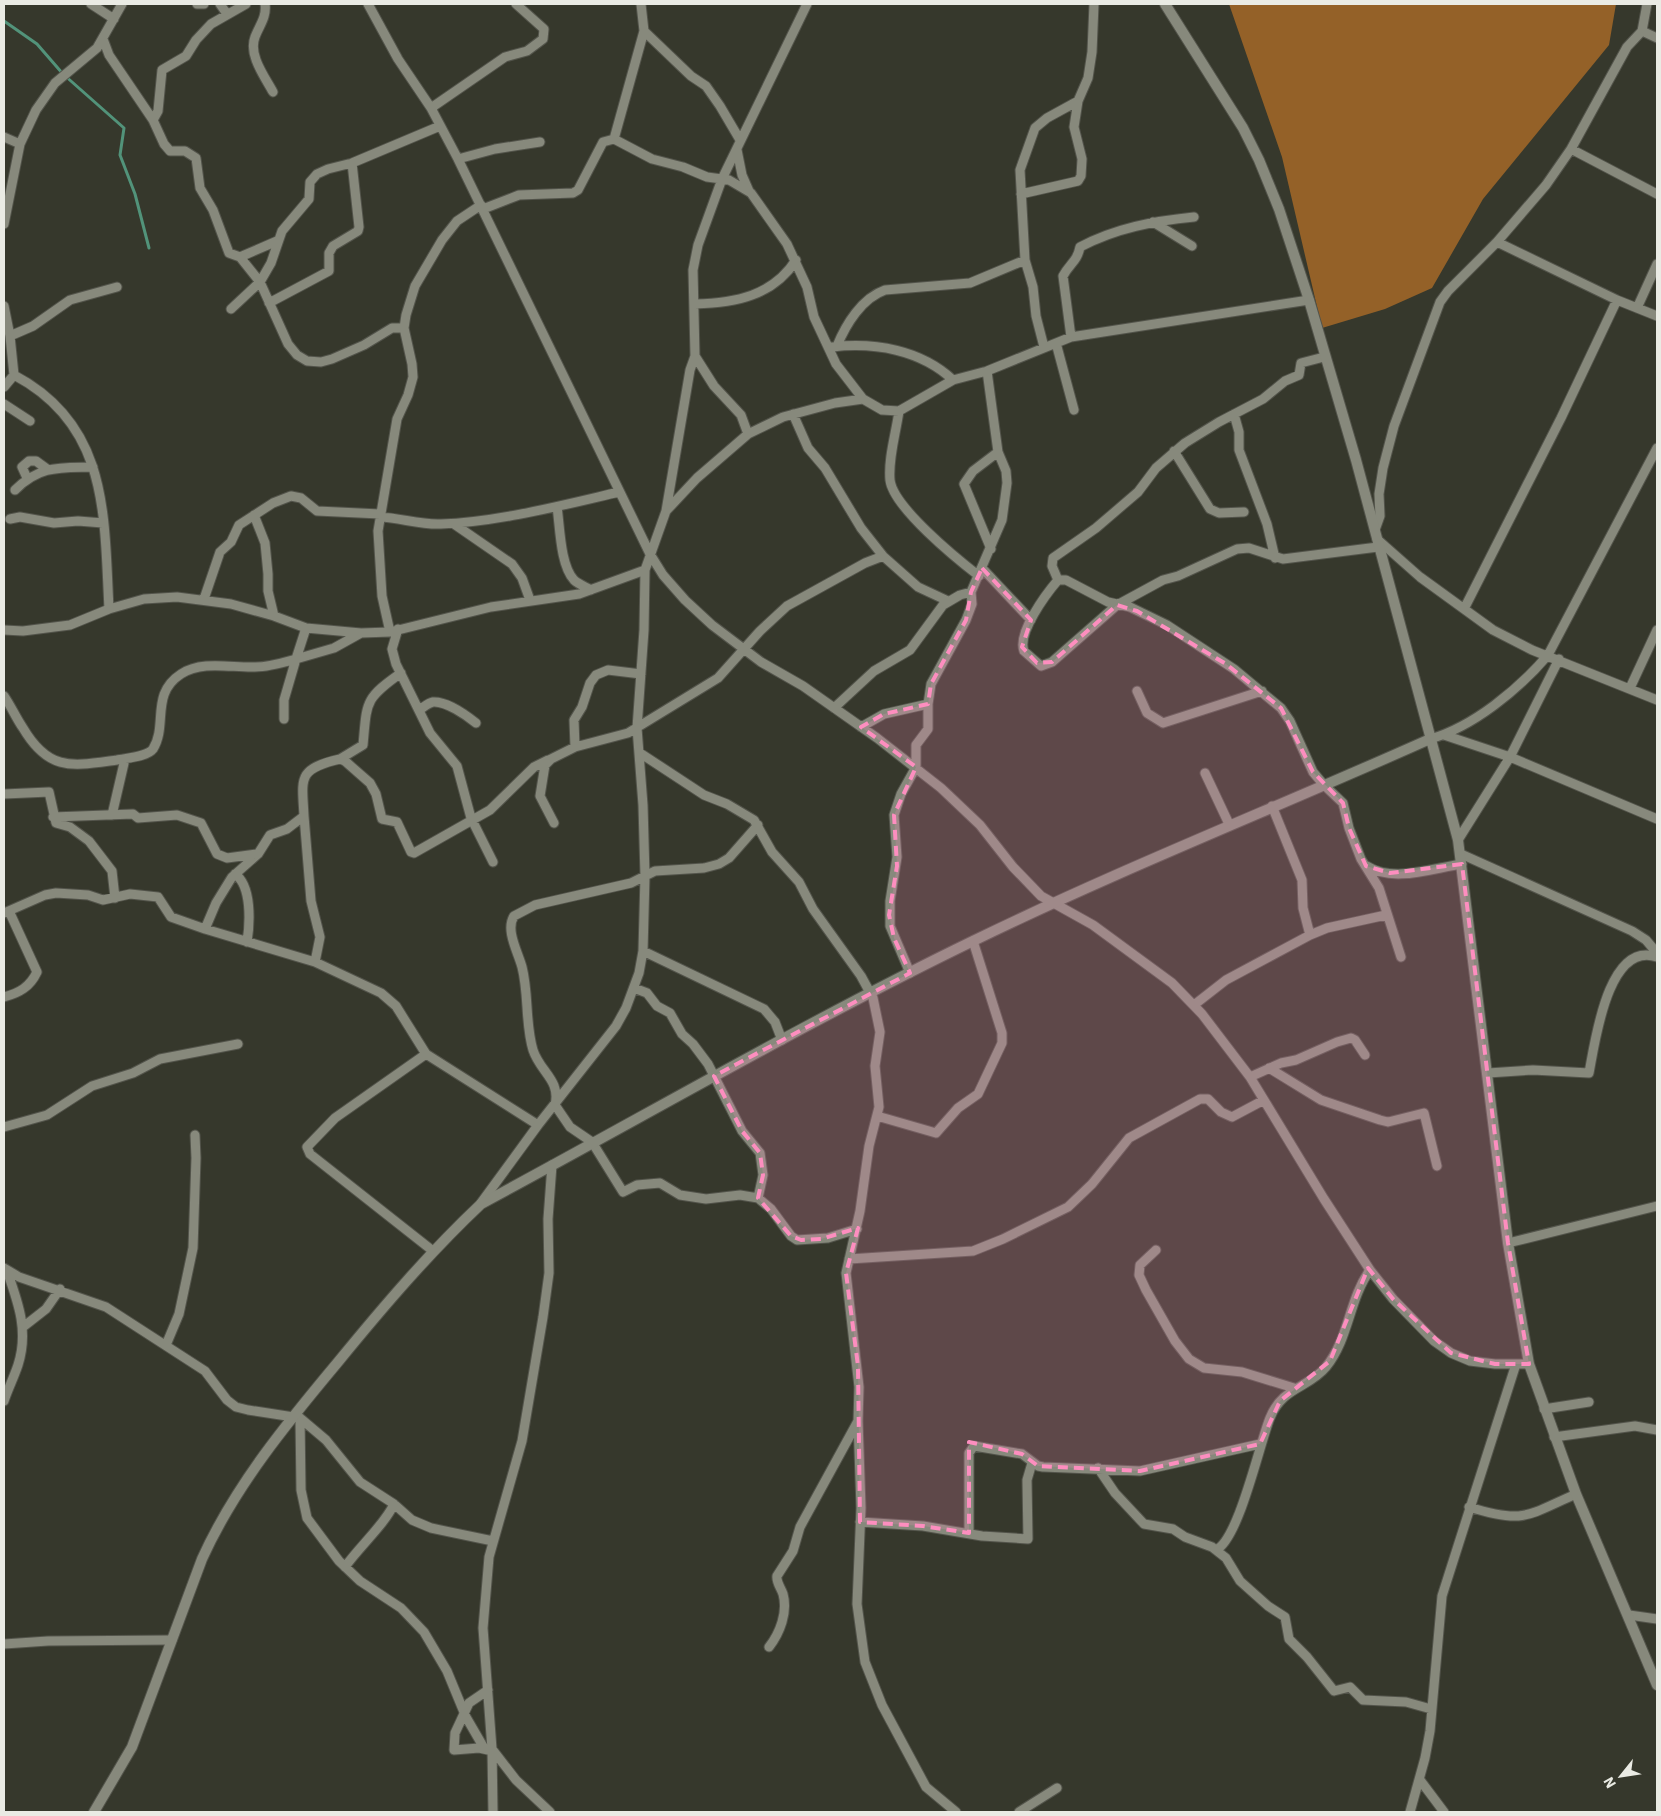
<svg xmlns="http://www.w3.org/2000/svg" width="1661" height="1816" font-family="'IBM Plex Sans',sans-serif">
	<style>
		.forest { fill: #946128 }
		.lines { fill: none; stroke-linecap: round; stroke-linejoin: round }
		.stream { stroke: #52937a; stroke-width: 3 }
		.minor-casing { stroke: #53544b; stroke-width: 11 }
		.tertiary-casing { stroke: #53544b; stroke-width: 12 }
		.minor { stroke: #87897c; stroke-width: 9 }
		.tertiary { stroke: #87897c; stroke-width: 10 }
		.marked { fill: #fd8ebf; fill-opacity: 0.2; stroke: #fd8ebf; stroke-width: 4; stroke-dasharray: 10 6; stroke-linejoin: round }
	</style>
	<rect width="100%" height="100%" fill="#36382c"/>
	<path class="forest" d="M1229,4H1616L1609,45L1483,199L1432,288L1385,309L1322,328L1282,157Z"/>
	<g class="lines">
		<path class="stream" d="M4,21L37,44L63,74L124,128L120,155L135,194L149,248"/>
		<g class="minor-casing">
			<path id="minor" d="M91,4L114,19
				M197,4H204
				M220,4L227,14
				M246,4L211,24L196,40L186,56L162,70L158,111L153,120L164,144L170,151H185L196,158L200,188L213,210L229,253L240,257L277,241
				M265,4C267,17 259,26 255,37C248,55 265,77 273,92
				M368,4L398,59L431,108L458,159L650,554L663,575L685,600L712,625L761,662L803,686L877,738L941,788L980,825L1013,867L1041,896L1093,925L1172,983L1202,1014L1250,1077L1324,1199L1370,1270L1393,1299L1434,1341L1451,1353L1470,1361L1495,1364H1529
				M644,31L691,76L706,86L720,106L740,140
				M1642,31L1657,38
				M103,39L109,55L153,120
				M431,108L505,57L527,51L543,39L544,29L516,4
				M4,137L20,144
				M614,139L652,159L683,167L707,177L729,180L751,193L787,244L807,287L814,317L836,364L863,399
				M1571,149L1657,194
				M737,150L742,175L749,191
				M458,159L495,149L540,142
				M1021,194L1078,181L1081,176L1082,159L1074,127L1078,101L1088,78L1092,52L1094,4
				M483,209L519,195L573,193L578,190L603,142L614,139L644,31L641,4
				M1153,222L1192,246
				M4,224L20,144L36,110L55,83L97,48L122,4
				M1497,242L1617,300L1657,316
				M240,257L260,282L288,344L297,355L307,361L321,362L332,359L364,345L392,328H404
				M269,303L329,271V253L333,246L358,231L359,227L352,163
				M695,304C735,303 773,296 796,260
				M4,306L10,336L14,375L4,387
				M1637,308L1657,264
				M231,309L260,282L271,263L282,231L309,199L310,182L317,174L328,169L352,163L440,126
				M10,336L33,326L70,300L117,287
				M1071,337L1063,276C1070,263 1077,262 1080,247C1116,228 1154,221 1194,217
				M1056,343L1074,410
				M837,346C846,324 862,298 885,290L970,283L1025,260
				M832,347C875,342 921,350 953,380
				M1044,347L1036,316L1033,287L1025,260L1020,170L1035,128L1047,118L1078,101
				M695,356L714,386L741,415L748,434
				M14,375C109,425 104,515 109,609
				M4,404L30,421
				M899,411C896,433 888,458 890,480C893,507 957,559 979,576
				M793,414L808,448L825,468L861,528L883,556
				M1234,414L1239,432V450L1267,524L1275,558
				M1174,451L1210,509L1219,513L1244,512
				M27,478L22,467L29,461H36L47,469
				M15,490C40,465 60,468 93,467
				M557,507C560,526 560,565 574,580C578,584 586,587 591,590
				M667,510L697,478L748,434L783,417L835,403L863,399L882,410L899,411L953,380L987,371L1071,337L1309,300
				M254,515L265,543L268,574V591L274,616
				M380,517C401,518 420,525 441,524C498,522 563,505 619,492
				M10,519L20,517L54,523L78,521L103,523
				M454,524L512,564L522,578L530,600
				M1375,530L1380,516L1379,494L1383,468L1394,426L1440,302L1448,291L1497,242L1546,185L1571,149L1627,47L1642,31L1647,4
				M1377,539L1420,577L1493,630L1532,650L1657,700
				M991,549L964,484L973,471L998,452
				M982,568L1031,620
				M1058,580H1066L1108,602L1130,607L1167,625L1234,669L1281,708L1290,721L1313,772L1324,785L1343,803L1349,828L1361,859L1379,888L1401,957
				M1058,580C1046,594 1017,633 1024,651L1041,666L1052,662L1117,605L1163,580L1178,576L1237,549L1249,548L1283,559L1378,547
				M1058,580L1052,566L1053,558L1096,528L1138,492L1156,468L1185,443L1219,422L1263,399L1285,381L1299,375L1301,363L1324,357
				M204,599L220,552L231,542L239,525L273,503L291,496L301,498L317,511L380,514
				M1464,609L1561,418L1617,300
				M398,629L392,649L396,664L430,733L457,766L471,818L493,862
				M4,630L23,631L70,625L109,609L144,599L177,597L231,604L274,616L306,628L361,633L390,632L491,607L579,594L645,570
				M390,632L382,596L378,531L397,419L408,395L413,377L412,364L404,328L406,315L415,286L442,240L457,221L481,205
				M1630,688L1657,630
				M1137,691L1147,713L1163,723L1262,691
				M4,696C11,706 16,718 23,728C49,772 72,766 117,760C126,758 147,757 153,749C168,725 150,694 181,674C202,660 232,668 255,667C269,667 282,663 296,659L306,628
				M834,708L874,671L910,650L943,605L960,595L971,592
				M419,710C424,707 428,703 433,702C446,701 466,715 476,723
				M284,719V700L296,659L334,648L361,633
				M861,727L884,714L928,704
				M1444,735L1510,757L1657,819
				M1430,739C1473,727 1519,689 1548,655L1657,448
				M575,747L574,720L582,707L590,683L596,675L608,670L641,674
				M640,753L704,795L727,804L754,820L772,852L799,882L813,909L861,976L873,998L880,1032L875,1066L879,1107L869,1146L860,1211L846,1273L859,1387L858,1421L861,1508L857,1604L865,1662L882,1705L926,1787L956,1812
				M340,759L363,745C367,702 364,699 401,673
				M1205,773L1229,824
				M4,794L49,792L56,823L70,827L89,841L112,871L115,898
				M1272,806L1302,880L1303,908L1310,935
				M112,815L125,759
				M304,816L311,901L320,937L315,962
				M53,817L133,814L138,818L177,815L201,823L217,854L227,858L257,854
				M554,823L540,796L545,765L551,759L575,747L628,733L718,678L760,631L787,606L865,563L883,556L918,587L948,601
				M758,825L729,858L719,864L704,868L655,871L631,883L535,905L514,916C505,930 518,952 522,967C529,994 525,1024 533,1050C540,1072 561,1080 555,1105L570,1127L592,1142L623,1192L637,1185L660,1183L680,1195L706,1199L740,1195L758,1198L771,1209L791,1236L797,1240L828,1238L857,1229
				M1458,840L1510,757L1559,659
				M1461,854L1632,931L1646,940L1657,953
				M1367,866C1393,883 1433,868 1462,864
				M235,874C252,886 250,923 247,942
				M4,913L45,895L56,893L88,895L103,900L130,894L158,897L171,917L205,929L315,962L381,993L396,1006L426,1054L538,1125
				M205,929L216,903L232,877L258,854L270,835L287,829L304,816C302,778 297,769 340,759L345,761L370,783L376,794L382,819L397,822L411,852L414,853L490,810L534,767L548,760
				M643,951L764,1009L775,1022L782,1040
				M910,973L890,926V901L897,857L894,815L901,794L916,767V745L928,729V704L931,684L966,620L972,604L971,592L1002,520L1007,483L1006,471L998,452L987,371
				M634,988L647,993L657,1006L670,1013L682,1034L693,1044L708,1064L742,1131L760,1153L763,1175L758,1198
				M4,997C19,993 30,987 37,972L9,911
				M1194,1005L1226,980L1310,935L1327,928L1386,915
				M426,1054L335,1118L307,1147L310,1154L433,1251
				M1269,1068L1321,1100L1380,1120L1388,1122L1424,1113L1437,1166
				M1488,1073L1533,1070L1589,1073C1595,1042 1608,940 1657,957
				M1250,1077L1281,1063L1296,1060L1337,1042L1351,1038L1355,1040L1365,1055
				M877,1116L936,1133L958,1108L978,1094L1002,1043V1033L973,941
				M4,1127L47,1115L92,1086L133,1073L160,1059L238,1044
				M481,1203L538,1125L616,1026L626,1008L639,973L643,951L645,876L643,805L637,728L644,630L645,570L666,511L690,370L695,356L693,270L698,245L722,179L807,4
				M1508,1243L1657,1206
				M1156,1250L1140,1265L1139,1275L1146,1290L1175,1341L1189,1359L1204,1368L1242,1372L1294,1388
				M849,1259L973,1251L1003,1239L1068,1207L1092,1184L1129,1138L1200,1099H1208L1221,1112L1232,1117L1264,1100
				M4,1268L19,1277L106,1307L205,1371L227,1400L236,1407L248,1410L300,1418L301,1490L307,1518L339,1561L360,1581L401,1608L424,1632L447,1671L466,1717L484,1748
				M23,1327L46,1309L60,1289
				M166,1345L179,1314L193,1248L196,1158L195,1135
				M4,1401C8,1389 14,1377 18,1365C29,1331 18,1302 7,1271
				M1544,1409L1589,1402
				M300,1418L326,1440L360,1482L394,1504L412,1520L431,1528L493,1541
				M1554,1437L1635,1426L1657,1430
				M1098,1468L1115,1493L1144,1524L1173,1529L1185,1537L1212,1547L1226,1558L1240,1581L1268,1606L1285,1617L1289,1639L1307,1657L1334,1691L1350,1687L1363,1700L1406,1702L1431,1709
				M1469,1507C1524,1524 1526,1516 1576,1494
				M860,1522L923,1526L982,1536L1028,1539L1027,1480L1032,1463
				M969,1533V1453L974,1446L1022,1454L1038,1466L1043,1467L1140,1471L1260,1444
				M1216,1550C1239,1539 1259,1445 1270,1418C1282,1387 1309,1388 1326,1367C1349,1339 1349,1299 1370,1270
				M345,1567C359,1547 385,1524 394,1504
				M1629,1615L1657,1619
				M4,1644L48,1641L172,1640
				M769,1647C780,1633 788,1612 783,1594C781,1588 776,1582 777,1576L793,1551L800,1527L858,1421
				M488,1690L469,1703L455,1733L454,1750L479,1748L488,1750
				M492,1749L493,1812
				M1420,1780L1444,1812
				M550,1812L516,1780L492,1749L483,1628L489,1557L522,1441L543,1317L549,1273L548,1219L552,1165
				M1019,1812L1057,1788
				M1410,1812L1425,1758L1430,1731L1442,1596L1516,1364"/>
		</g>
		<g class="tertiary-casing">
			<path id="tertiary" d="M1165,4L1243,128L1259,160L1279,209L1309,300L1356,460L1458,840L1508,1243L1529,1364L1576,1494L1657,1685
				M94,1812L132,1747L202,1559C235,1486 287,1423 338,1362C383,1307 429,1253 481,1204C645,1116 806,1022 973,941C1123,868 1278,807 1430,739"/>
		</g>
		<use href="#minor" class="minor"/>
		<use href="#tertiary" class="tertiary"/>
	</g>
	<path class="marked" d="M982,568L1031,620L1022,647L1037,663L1052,662L1117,605L1137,611L1226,664L1281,708L1313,772L1343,803L1349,828L1366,866L1390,873L1462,864L1508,1243L1529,1364H1495L1451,1353L1393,1299L1368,1268L1330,1361L1280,1401L1260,1444L1140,1471L1038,1466L1022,1454L969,1442V1533L923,1526L860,1522L858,1366L846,1273L858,1228L821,1239L801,1240L791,1236L758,1198L763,1175L760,1153L742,1131L714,1076L910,973L894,938L889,915L897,866L894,815L916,767L861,727L884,714L928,704L931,684L966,620L971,592Z"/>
	<rect width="1661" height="1816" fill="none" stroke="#eaebe4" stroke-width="10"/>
	<g transform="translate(1621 1776) rotate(240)" stroke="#36382c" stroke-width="4" paint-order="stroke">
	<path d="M0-4L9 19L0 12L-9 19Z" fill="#eaebe4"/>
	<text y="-8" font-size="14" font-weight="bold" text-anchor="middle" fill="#eaebe4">N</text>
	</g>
</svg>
